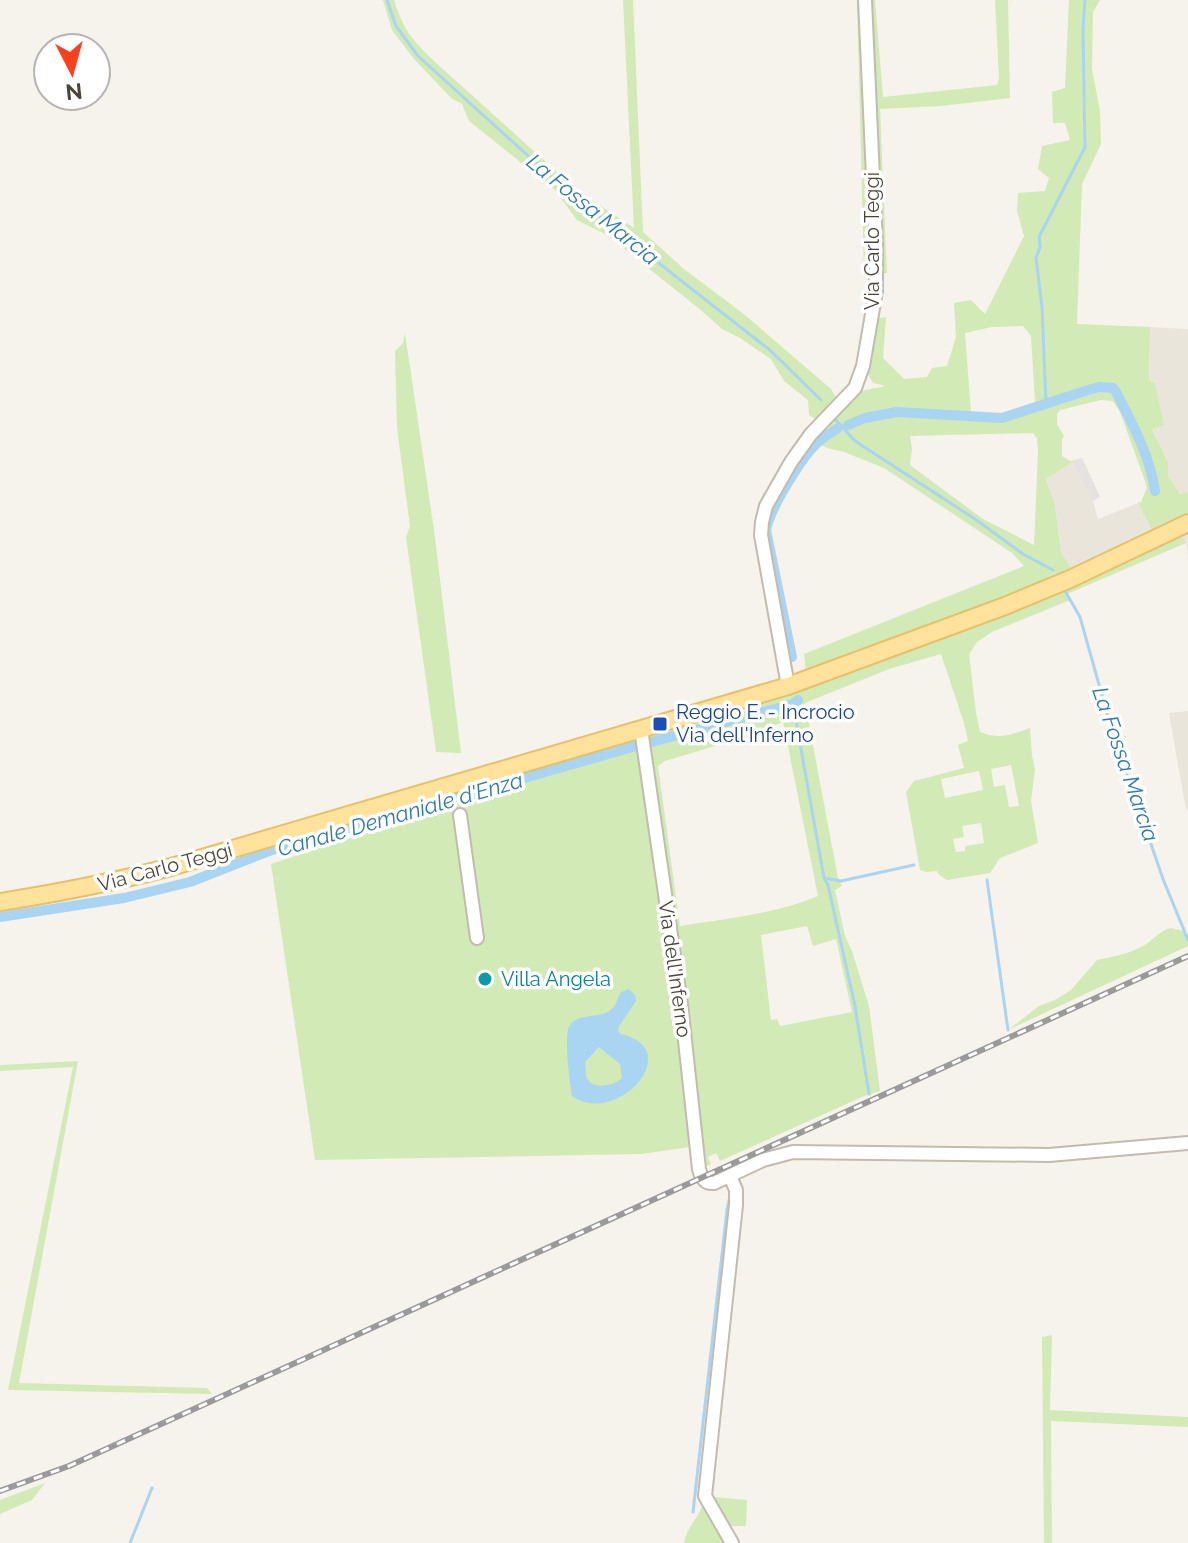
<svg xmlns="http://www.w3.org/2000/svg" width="1188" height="1543" font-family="Raleway,sans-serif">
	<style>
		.residential { fill: #eae5da }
		.green { fill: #d2eab5; fill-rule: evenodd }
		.parking { fill: #e5e3e0 }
		.water { fill: #a9d4f2; fill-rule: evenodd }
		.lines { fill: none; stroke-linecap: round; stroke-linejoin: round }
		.stream { stroke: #a9d4f2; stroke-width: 3 }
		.canal { stroke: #a9d4f2; stroke-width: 10 }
		.minor-casing { stroke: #c2bbae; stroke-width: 16 }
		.major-casing { stroke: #e6c16a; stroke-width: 20 }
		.minor { stroke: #fff; stroke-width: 12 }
		.major { stroke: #ffe39c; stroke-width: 16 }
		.rail-casing { stroke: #9a9a9a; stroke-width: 6 }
		.rail { stroke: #fff; stroke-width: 3; stroke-dasharray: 9; stroke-linecap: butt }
		.transit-dot { fill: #1a4fb4; stroke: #fff; stroke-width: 3 }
		.culture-dot { fill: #0f9aa8; stroke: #fff; stroke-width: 3 }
		.labels { text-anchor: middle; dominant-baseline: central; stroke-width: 7; stroke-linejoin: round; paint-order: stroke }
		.street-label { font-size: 20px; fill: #4b4439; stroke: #fff }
		.transit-label { font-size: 20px; fill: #164399; stroke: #fff; text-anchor: start }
		.culture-label { font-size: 20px; fill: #0d838f; stroke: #fff; text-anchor: start }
		.water-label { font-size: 22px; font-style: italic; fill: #2e7ab2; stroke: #fff }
	</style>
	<rect width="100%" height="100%" fill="#f6f3ec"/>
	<path class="residential" d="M1150,327L1188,329V491L1180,494L1168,476V462L1152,428L1164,424L1149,382Z
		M1082,458L1100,497L1093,501L1098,519L1138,503L1153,532L1188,516V557L1186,543L1072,569L1061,553L1055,505L1046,478L1070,461Z
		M1188,711V809L1186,810L1169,713Z"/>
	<path class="green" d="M383,0H394C403,29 412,40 434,61L577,190L634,228L623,0H633L643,232L684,269L745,315L831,389L840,404L850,393L886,386L873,383L863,366L871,320L886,317L883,358L904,379L927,377L932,368L947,366L956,337L954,303L971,300L985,314L1024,236L1017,211L1018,193L1045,191L1049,178L1038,169L1042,146L1070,140L1065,123H1053L1052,92L1065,88L1069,0H1100L1093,12L1092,69L1100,111L1101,144L1082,184L1077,324L1150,327L1149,381L1155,383L1164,425L1152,429L1168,462V476L1180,494L1188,491V516L1153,532L1138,503L1141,502L1147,488L1145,481L1120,412L1113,401L1101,400L1060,410L1057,414V424L1064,436L1062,439V456L1070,461H1074L1046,479L1055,505L1061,553L1072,569L942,622L806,671L804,654L1024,566L1012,553L884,468L844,452L827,448L817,443L837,429L830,428L809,415L808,400L784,381L771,359L740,338L722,329L702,311L607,235L577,220L554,189L469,121L462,104L451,98L414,59L392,30ZM1023,326L1031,336L1035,402L1004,413H971L965,333L992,327ZM1033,433L1037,438L1038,451L1034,545L983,519L910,465L912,449L910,436Z
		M857,0H875L883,97L997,85L999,79L995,0H1008L1010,98L941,106L880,109L887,273L876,274L864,273Z
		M405,333L434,530L461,753L436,752L406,537L410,526L397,428L395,351L403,343Z
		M1176,529L1186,543L1067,594L1070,600L992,632L977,642L969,654L976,713L980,732C1001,740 1010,735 1030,728L1032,756L1035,769L1031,801L1038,843L1000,858L990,873L947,880L938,874L937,871L927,872L920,870L906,792L914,781L964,768L958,745L968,741L964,723L941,654L889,669L805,703L838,878L842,886L835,890L845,936L852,951L869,1006L880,1091L862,1097L720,1161L716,1153L708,1157L711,1164L699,1169L690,1137V1147L641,1154L315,1160L271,864L467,800V790L474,786L642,739L802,691L801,681ZM783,722L818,896C775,914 726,919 680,926L658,766L665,761L742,738ZM1011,765L1019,806L1009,807L1005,785L994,787L991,769ZM979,771L983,790L945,798L941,779ZM981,823L984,843L965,846V851L956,852L953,839L964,837L962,826ZM807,926L813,946L836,939L852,1012L780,1026L777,1019L771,1020L761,935Z
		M1171,928L1184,931L1188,940V946L1008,1030L1039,1006L1055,1000L1071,990L1097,960C1112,957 1128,954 1143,946C1153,941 1158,931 1171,928Z
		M78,1061L19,1383L207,1388L212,1394L8,1390L73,1067L0,1071V1065Z
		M1052,1335L1050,1410L1188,1417V1427L1051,1421L1052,1543H1044L1042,1337Z
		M45,1483L32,1500L0,1514V1500Z
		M705,1496L747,1500L746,1526H724L732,1543H684C688,1523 702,1516 705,1496Z"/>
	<path class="parking" d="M1082,458L1100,497L1093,501L1074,461Z"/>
	<path class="water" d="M629,989L635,995L636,1001L619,1026L618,1030L620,1034C688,1048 617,1128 572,1096C570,1083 563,1035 570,1025C579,1012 603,1019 612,1009C616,1006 618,997 621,992ZM599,1047L620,1064L622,1078C614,1086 591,1091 586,1076C586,1075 585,1063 585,1062Z"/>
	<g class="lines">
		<path class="stream" d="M387,0L396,26L418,56L568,192L771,351L821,400
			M1046,403L1042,307L1036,258L1040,247L1039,237L1085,147L1083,30L1085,0
			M835,419L855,441L975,519L1023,554L1053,570
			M1064,589L1080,617L1112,731L1163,879L1188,940
			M793,704L824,878L841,881L914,865
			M824,878L828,885L855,1006L869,1094
			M987,880L1008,1030
			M693,1512L727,1210L730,1196
			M130,1543L152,1488"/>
		<path class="canal" d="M848,425L865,418L897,412L1002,418L1085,391L1099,387L1113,388L1116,392C1132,423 1150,456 1155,491
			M792,657L766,530C770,509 801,458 817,443C823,437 831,433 838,428
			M0,917L124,898L190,882L269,851L629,748L793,704L798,700"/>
		<g class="minor-casing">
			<path id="minor" d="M788,686L761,535L762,522L766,506L791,462L811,434L855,388L863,366L876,291V244L865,0
				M641,729L681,1004L699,1169C701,1177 704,1184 714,1183L763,1160L793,1152L1049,1155L1188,1143
				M460,815L477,938
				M730,1176L736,1190V1205L705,1496L732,1543"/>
		</g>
		<g class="major-casing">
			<path id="major" d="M0,902C58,893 114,882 171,867L788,686L1005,606L1070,579L1188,523"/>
		</g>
		<use href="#minor" class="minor"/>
		<use href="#major" class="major"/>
		<g class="rail-casing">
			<path id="rail" d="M0,1491L69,1466L1188,956"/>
		</g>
		<use href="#rail" class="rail"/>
	</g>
	<rect class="transit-dot" x="652" y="716" width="16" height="16" rx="4"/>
	<circle class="culture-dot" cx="485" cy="979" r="8"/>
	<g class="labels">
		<g class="street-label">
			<text transform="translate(872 241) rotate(-90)">Via Carlo Teggi</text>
			<text transform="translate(165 867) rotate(-15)">Via Carlo Teggi</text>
			<text transform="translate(675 969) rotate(82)">Via dell'Inferno</text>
		</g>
		<g class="transit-label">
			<text x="676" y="712">Reggio E. - Incrocio<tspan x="676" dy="23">Via dell'Inferno</tspan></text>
		</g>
		<g class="culture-label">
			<text x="501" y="979">Villa Angela</text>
		</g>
		<g class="water-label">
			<text transform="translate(593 209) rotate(39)">La Fossa Marcia</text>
			<text transform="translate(1126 764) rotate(71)">La Fossa Marcia</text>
			<text transform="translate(400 814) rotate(-16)">Canale Demaniale d'Enza</text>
		</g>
	</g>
	<g transform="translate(72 72) rotate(174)"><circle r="38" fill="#ffffff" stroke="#b7b4b0" stroke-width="2"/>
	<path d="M0-6L14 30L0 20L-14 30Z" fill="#fc3f1d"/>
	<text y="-12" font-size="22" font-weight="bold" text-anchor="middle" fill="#4b4439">N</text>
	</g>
</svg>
